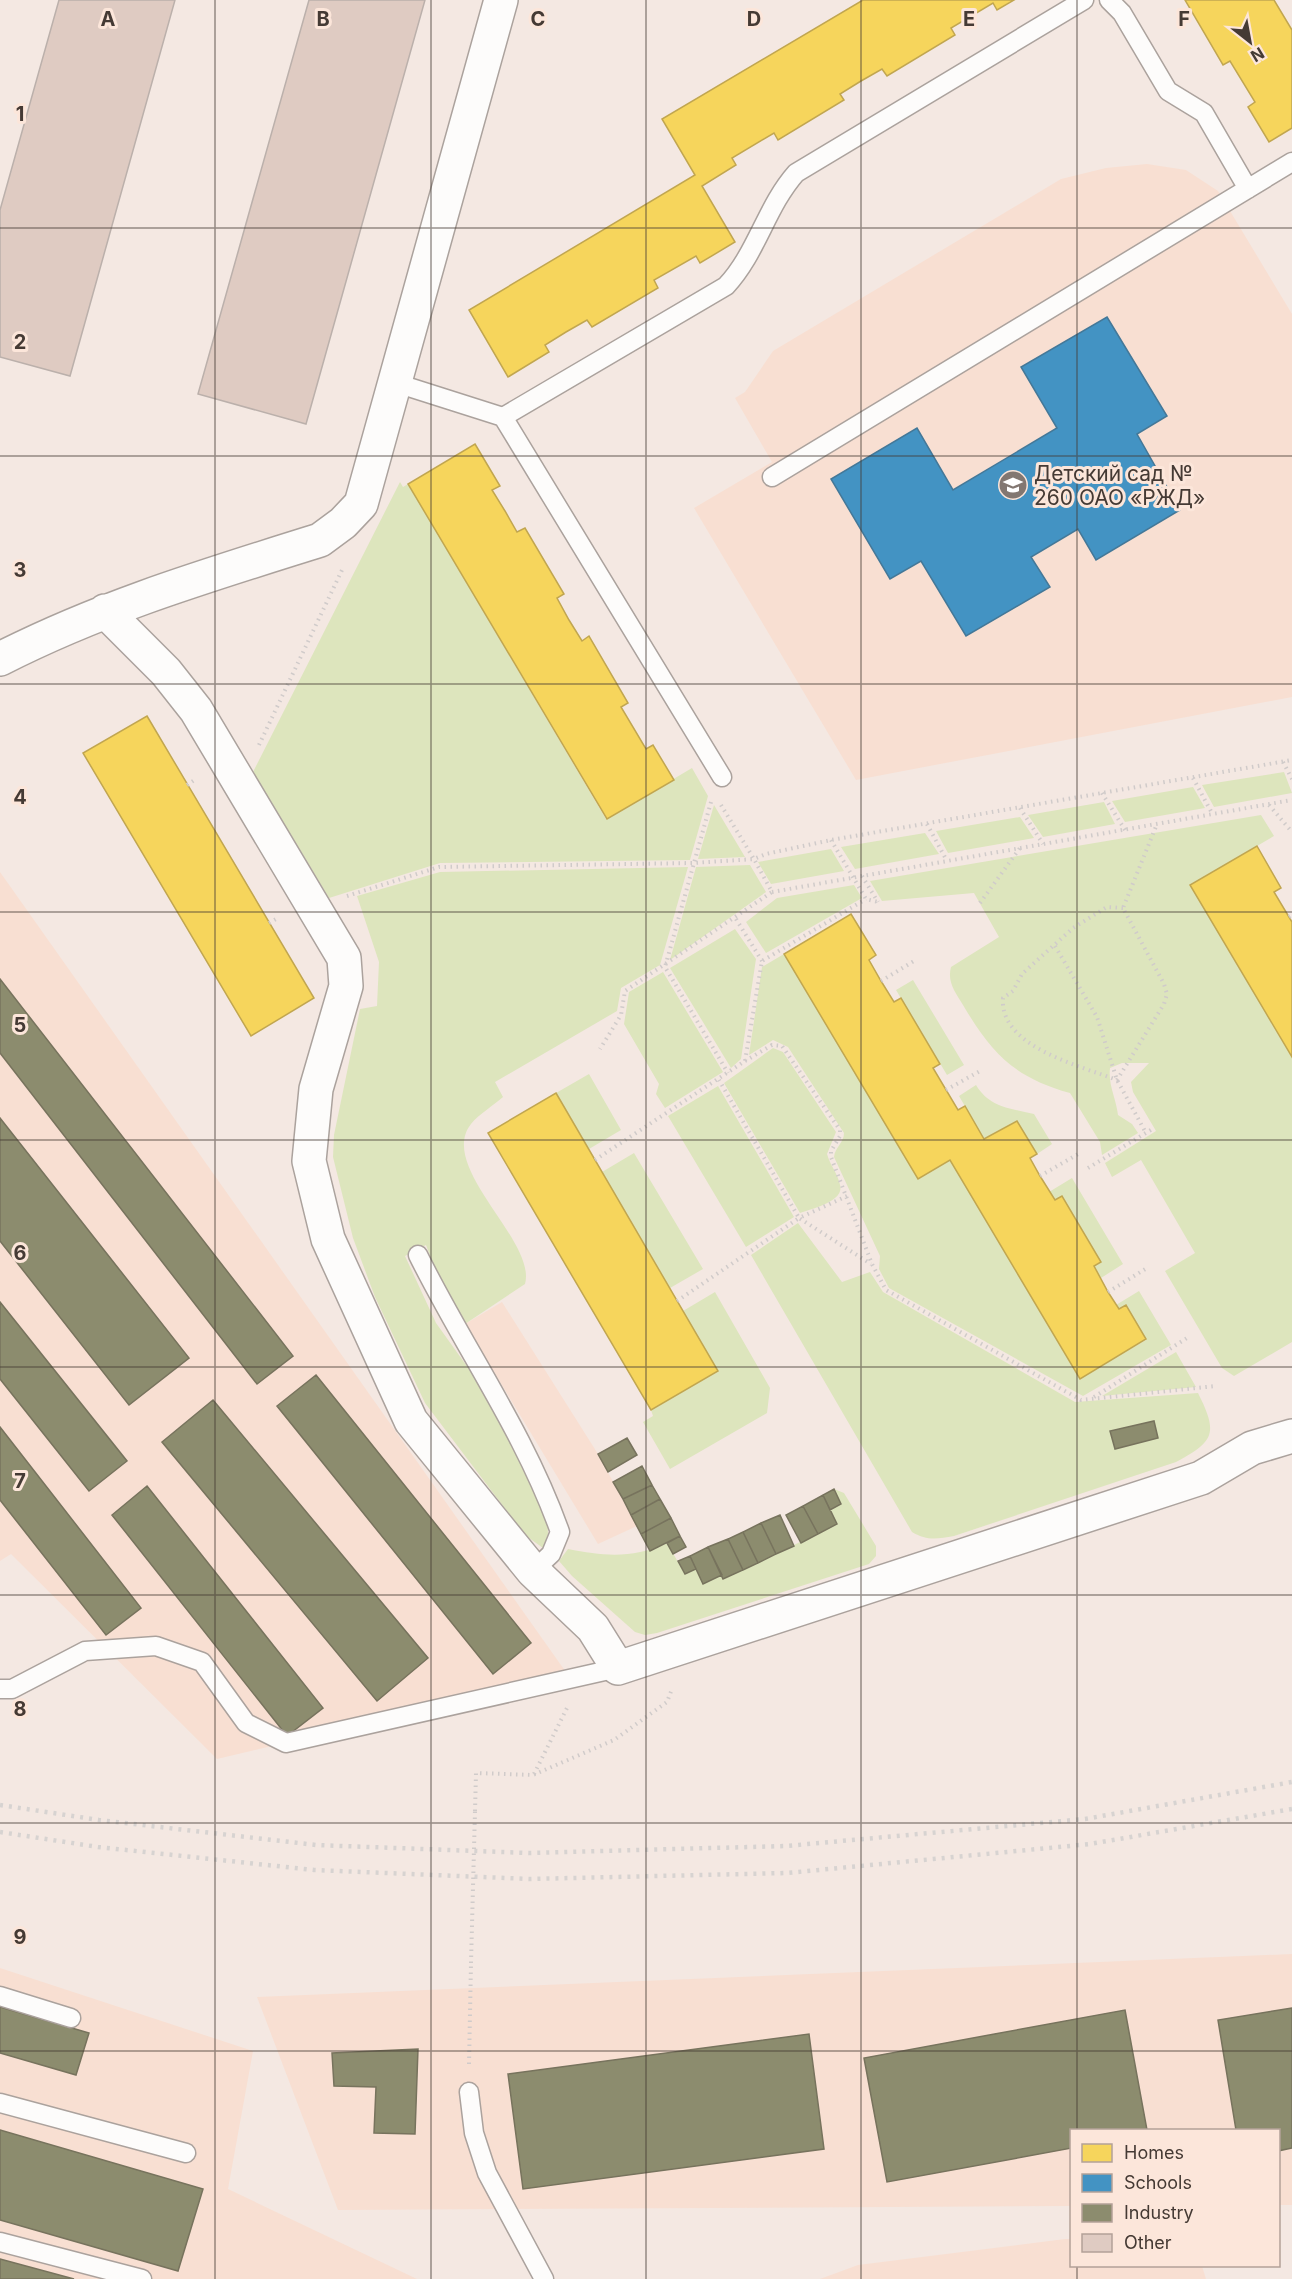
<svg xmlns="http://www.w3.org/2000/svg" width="1292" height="2279" font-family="Inter,sans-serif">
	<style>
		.built { fill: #f8dfd2 }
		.green { fill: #dde5bd }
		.homes { fill: #f6d55c; stroke: #c1a650; stroke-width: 1.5 }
		.schools { fill: #4393c3; stroke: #447898; stroke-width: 1.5 }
		.industry { fill: #8c8c6e; stroke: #77735d; stroke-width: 1.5 }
		.building { fill: #dfcbc2; stroke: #bbb0ab; stroke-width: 1.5 }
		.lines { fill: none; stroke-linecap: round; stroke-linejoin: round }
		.lane-casing { stroke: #aba29d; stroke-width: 21 }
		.street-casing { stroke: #aba29d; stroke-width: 36 }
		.path { stroke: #d0cbca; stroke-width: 4; stroke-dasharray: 1.5 4.5; stroke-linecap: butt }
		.lane { stroke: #fdfcfb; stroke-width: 18 }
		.street { stroke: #fdfcfb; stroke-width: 33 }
		.rail { stroke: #d7d3d1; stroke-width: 4.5; stroke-dasharray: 3 6; stroke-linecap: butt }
		.path-bridge { stroke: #d0cbca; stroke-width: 4; stroke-dasharray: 1.5 4.5; stroke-linecap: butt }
		.grid { fill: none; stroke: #453a34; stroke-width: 1.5; stroke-opacity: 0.55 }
		.labels { text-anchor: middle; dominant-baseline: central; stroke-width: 6; stroke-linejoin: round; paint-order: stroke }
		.poi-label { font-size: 21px; fill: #453a34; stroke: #fce6da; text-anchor: start }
		.grid-label { font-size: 20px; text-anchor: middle; font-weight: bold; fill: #453a34; stroke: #fce6da; stroke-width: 6; stroke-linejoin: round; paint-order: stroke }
	</style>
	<rect width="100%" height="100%" fill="#f4e8e2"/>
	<path class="built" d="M1147,164L1186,170L1218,191L1292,314V697L856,780L694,508L772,462L735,398L745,392L773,351L1061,179L1106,168Z
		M0,872L568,1675L217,1759L11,1554L0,1561Z
		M502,1302L598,1454L637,1526L598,1544L465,1324Z
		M1292,1954V2205H1279L1278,2130H1072L1071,2206L338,2210L257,1997Z
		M0,1968L253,2051L228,2189L417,2279H0Z
		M1065,2239H1071L1072,2266H1202L1206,2279H820L858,2265Z"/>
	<path class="green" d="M400,482L403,487L408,484L606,819L692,768L708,796L690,860L440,863L329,898L253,772Z
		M1284,772L1292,793L1214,807L1202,785Z
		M1193,787L1205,808L1125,822L1112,801Z
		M1104,802L1115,824L1043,837L1028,815Z
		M714,805L745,857L698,859Z
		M1261,815L1274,836L1190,885L1292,1057V1342L1234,1376L1222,1368L1165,1271L1195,1253L1141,1160L1112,1177L1105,1163L1156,1131L1133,1092L1131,1082L1149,1063H1122L1110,1068C1108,1085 1116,1098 1118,1115L1132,1124L1138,1133L1102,1155L1100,1142L1070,1093C1014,1077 992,1054 963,1005C955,992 947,982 951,967L999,937L974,893L882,901L870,881Z
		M1020,817L1034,838L948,853L936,831Z
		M925,833L939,854L855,869L841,847Z
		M831,849L844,871L771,884L758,862Z
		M750,865L766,892L670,960L696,867Z
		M688,867L660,965L621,988L617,1011L495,1082L503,1097C493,1106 479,1114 471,1124C437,1167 537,1241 525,1284L465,1324L438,1277L426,1245L405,1256L436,1323L479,1383L547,1515L548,1534L543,1548L525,1535L425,1403L375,1297L353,1238L333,1157L334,1135L360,1009L377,1006L379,962L357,896L440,872Z
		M854,885L862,898L766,953L746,922L777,898Z
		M735,929L756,959L741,1059L731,1068L670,968Z
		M784,954L918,1179L950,1160L1079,1378L1146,1340L1126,1305L1119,1309L1116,1305L1139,1291L1171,1345L1083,1396L889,1288L879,1269L880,1256L834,1157C835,1147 844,1143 844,1133L788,1047L773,1040L749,1055L762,967Z
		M663,972L723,1072L665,1108L656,1094L659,1084L624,1024L629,992Z
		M913,980L964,1065L947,1075L896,990Z
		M773,1048L783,1052L836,1132L827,1154C830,1165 838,1174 840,1185C845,1201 811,1209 800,1213L724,1083Z
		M589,1074L621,1130L589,1149L556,1093Z
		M976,1085C990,1108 1010,1108 1034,1114L1052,1144L1037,1154L1017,1121L984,1139L959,1096Z
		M718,1086L794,1217L746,1247L668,1116Z
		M634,1153L703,1269L670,1288L602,1172Z
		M1072,1178L1123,1264L1101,1278L1094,1266L1100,1262L1049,1192Z
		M798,1223L842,1282L870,1272L883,1292L1075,1402L1198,1393C1218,1433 1215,1441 1176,1462L954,1536C937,1539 927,1541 912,1532L751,1255Z
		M715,1292L770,1388L767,1413L670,1469L643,1422L653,1416L651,1410L718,1371L683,1311Z
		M1176,1352L1196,1387L1102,1396Z
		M834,1489L844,1493L876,1546V1556L869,1564L657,1633L645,1635L635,1632L572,1576L559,1561L568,1549C604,1556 632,1559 667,1543L685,1574L696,1569L703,1584L722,1575L724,1579L837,1524L830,1510L841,1504Z"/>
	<path class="homes" d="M863,0H1014L997,10L993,3L951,28L955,35L887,76L882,69L861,81L840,94L844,100L778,140L774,133L732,158L736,165L702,186L735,242L700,263L696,256L654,280L658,288L592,327L587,320L566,332L545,345L549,352L508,377L469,310L695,175L662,119Z
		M1185,0H1274L1292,30V128L1269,142L1248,107L1255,102L1230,61L1223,65Z
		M475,444L500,486L492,490L505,511L517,532L525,528L564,594L557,598L569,620L582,641L589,636L628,703L621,707L646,749L653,745L674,780L607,819L408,484Z
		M147,716L314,998L251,1036L83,753Z
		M1257,846L1281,888L1274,892L1292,922V1057L1190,885Z
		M851,914L876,955L869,960L881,981L894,1002L901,998L940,1064L933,1068L958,1110L965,1106L984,1139L1017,1121L1037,1154L1030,1158L1040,1176L1055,1200L1062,1196L1101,1262L1094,1266L1108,1292L1119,1309L1126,1305L1146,1339L1080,1379L950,1160L918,1179L784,954Z
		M556,1093L718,1371L651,1410L488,1133Z"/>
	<path class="schools" d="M1107,317L1167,416L1137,434L1180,510L1096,560L1078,529L1031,557L1050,587L966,636L921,561L890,579L831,479L917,428L953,490L1057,428L1021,367Z"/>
	<path class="industry" d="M0,979L293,1356L257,1384L0,1053Z
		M0,1118L189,1358L129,1405L0,1241Z
		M0,1302L127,1461L89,1491L0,1379Z
		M316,1375L531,1643L493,1674L277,1406Z
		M213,1400L428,1658L377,1701L162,1442Z
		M1154,1421L1158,1438L1115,1449L1110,1431Z
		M0,1427L141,1608L106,1635L0,1500Z
		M627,1438L637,1455L608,1472L598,1454Z
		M642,1466L652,1485L623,1499L613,1482Z
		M652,1485L660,1499L631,1515L623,1499Z
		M147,1486L323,1708L287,1736L112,1515Z
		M834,1489L841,1504L830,1510L823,1495Z
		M823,1495L837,1524L818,1534L803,1506Z
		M660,1499L671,1518L641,1534L631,1515Z
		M803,1506L818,1534L801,1543L786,1515Z
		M780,1515L794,1546L776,1554L761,1523Z
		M671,1518L680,1536L650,1551L641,1534Z
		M761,1523L776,1554L758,1563L743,1532Z
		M743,1532L758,1563L743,1570L728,1539Z
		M680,1536L686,1547L673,1554L667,1543Z
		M728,1539L743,1570L723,1579L708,1547Z
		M708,1547L722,1575L703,1584L690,1556Z
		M690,1556L696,1569L685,1574L678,1561Z
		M0,2007L89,2033L76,2075L0,2053Z
		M1292,2008V2148L1278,2151V2130H1236L1218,2020Z
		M1125,2010L1147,2130H1072V2148L887,2182L864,2058Z
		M809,2034L824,2149L523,2189L508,2074Z
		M418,2049L415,2134L374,2133L376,2087L334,2086L332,2053Z
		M0,2130L203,2189L178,2271L0,2220Z
		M0,2259L74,2279H0Z"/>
	<path class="building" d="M59,0H175L70,376L0,357V210Z
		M309,0H425L306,424L198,394Z"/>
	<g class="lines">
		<g class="lane-casing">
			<path id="lane" d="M1109,0L1122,13L1168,91L1204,113L1248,189
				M396,383L503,417L722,777
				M503,417L726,286C757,253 766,207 796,173L1084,0
				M772,477L1292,162
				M418,1255C464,1348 525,1433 560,1532L551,1554L533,1571
				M0,1689H12L85,1651L156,1646L202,1662L246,1723L286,1743L618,1668
				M0,1996L71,2018
				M469,2092L474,2133L487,2173L544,2279
				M0,2103L186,2153
				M0,2242L142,2279"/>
		</g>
		<g class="street-casing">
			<path id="street" d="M105,611L166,672L196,710L344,958L346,986L316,1089L309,1161L328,1239L411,1421L533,1571L593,1628L618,1668L1201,1478L1252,1448L1292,1436
				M0,659C104,606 209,575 320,540L343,523L361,504L501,0"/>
		</g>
		<path class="path" d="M259,745L342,570
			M1283,762L1292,779
			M1193,778L1213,815
			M187,785L196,779
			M1102,793L1125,830
			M711,802L665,967L728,1073
			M721,805L754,859L766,854L831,840L1292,760
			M1269,805L1292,832
			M1020,808L1043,844
			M927,824L947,861
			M831,840L866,899L878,902
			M862,876L878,902
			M772,892L1292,800
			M347,896L439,867L693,863L754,859L772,892L625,991L621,1015L600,1049
			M980,903L1020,848
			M1123,908L1107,907L1073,928L1022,974L1013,991L1003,998C999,1047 1081,1066 1117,1080L1164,1004L1167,994L1164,984L1123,908L1157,824
			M1289,917L1292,915
			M736,919L762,961
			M269,923L278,918
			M1055,946L1097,1017L1117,1080L1146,1133
			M881,981L914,961
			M745,1061L772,1045L782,1046L840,1130V1136L831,1151V1157L872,1264L886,1290L1081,1400L1216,1386
			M946,1090L980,1071
			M595,1160L745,1061L762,961L866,899
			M1088,1168L1154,1128
			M1040,1176L1080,1153
			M847,1196L799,1218L871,1264
			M1108,1292L1147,1268
			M677,1301L799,1218L719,1080
			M1094,1397L1187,1338
			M534,1774L567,1708
			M475,1811L476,1773L533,1775L614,1740L667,1702L672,1689
			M469,2064L471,1963"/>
		<use href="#lane" class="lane"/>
		<use href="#street" class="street"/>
		<path class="rail" d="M0,1805L99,1820L316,1845L529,1853L786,1846L1085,1819L1292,1782
			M0,1832L98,1847L314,1870L529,1879L787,1873L1090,1844L1292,1809"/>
		<path class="path-bridge" d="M471,1963L475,1811"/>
	</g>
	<path class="grid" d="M215,0V2279M431,0V2279M646,0V2279M861,0V2279M1077,0V2130M0,228H1292M0,456H1292M0,684H1292M0,912H1292M0,1140H1292M0,1367H1292M0,1595H1292M0,1823H1292M0,2051H1292M1077,2266V2279"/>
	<defs>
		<g id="school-disc" transform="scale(1.5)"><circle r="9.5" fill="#827771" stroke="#fce6da"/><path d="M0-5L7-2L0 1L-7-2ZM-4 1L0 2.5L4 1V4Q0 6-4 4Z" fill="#fff"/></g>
	</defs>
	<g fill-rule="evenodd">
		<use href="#school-disc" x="1013" y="485"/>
	</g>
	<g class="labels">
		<g class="poi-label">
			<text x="1034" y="473">Детский сад №<tspan x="1034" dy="24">260 ОАО «РЖД»</tspan></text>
		</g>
	</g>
	<g class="grid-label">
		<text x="108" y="26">A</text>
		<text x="323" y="26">B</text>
		<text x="538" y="26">C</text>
		<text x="754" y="26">D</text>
		<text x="969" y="26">E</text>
		<text x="1184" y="26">F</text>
		<text x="20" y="121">1</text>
		<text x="20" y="349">2</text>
		<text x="20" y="577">3</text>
		<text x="20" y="804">4</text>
		<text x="20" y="1032">5</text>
		<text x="20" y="1260">6</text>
		<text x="20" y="1488">7</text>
		<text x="20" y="1716">8</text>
		<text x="20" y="1944">9</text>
	</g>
	<rect x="1070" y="2129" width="210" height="138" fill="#fce6da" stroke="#b3a198" stroke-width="1.5"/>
	<rect x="1082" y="2144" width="30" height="18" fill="#f6d55c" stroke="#b3a198" stroke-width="1.5"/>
	<text x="1124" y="2159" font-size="18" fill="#453a34">Homes</text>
	<rect x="1082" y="2174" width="30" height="18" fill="#4393c3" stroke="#b3a198" stroke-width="1.5"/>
	<text x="1124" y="2189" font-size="18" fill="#453a34">Schools</text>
	<rect x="1082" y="2204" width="30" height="18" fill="#8c8c6e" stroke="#b3a198" stroke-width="1.5"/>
	<text x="1124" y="2219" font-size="18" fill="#453a34">Industry</text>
	<rect x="1082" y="2234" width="30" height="18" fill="#dfcbc2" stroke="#b3a198" stroke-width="1.5"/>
	<text x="1124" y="2249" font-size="18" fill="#453a34">Other</text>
	<g transform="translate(1250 42) rotate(149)" stroke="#fce6da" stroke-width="4.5" paint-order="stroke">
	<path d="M0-4.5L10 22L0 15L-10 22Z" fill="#453a34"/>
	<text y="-9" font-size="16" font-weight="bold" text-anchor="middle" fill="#453a34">N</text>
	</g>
</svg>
